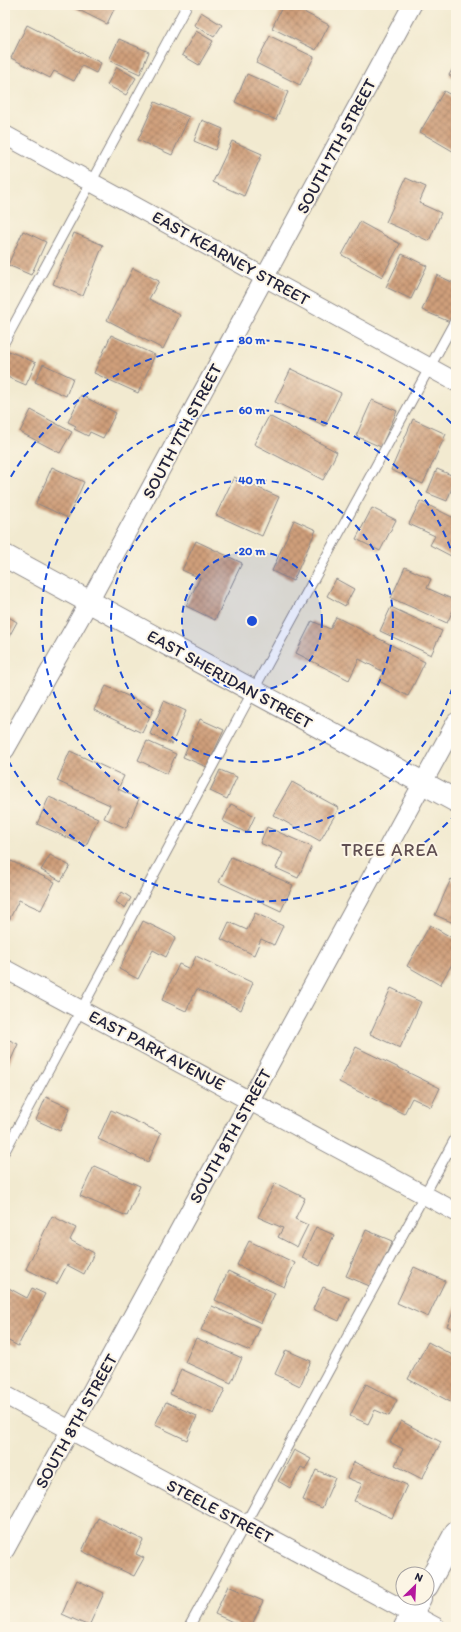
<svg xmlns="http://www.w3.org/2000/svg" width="461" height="1632" font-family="Itim,sans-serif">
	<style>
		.building { fill: url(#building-cross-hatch) }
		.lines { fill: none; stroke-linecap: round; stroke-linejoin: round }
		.service-casing { stroke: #8a8686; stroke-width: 11 }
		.minor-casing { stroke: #8a8686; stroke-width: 20 }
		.tertiary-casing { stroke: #8a8686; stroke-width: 24 }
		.secondary-casing { stroke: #8a8686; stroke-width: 24 }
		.service { stroke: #fff; stroke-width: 9 }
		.minor { stroke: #fff; stroke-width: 18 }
		.tertiary { stroke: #fff; stroke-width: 22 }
		.secondary { stroke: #fff; stroke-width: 22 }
		.ring { fill: none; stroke: #1d4ed8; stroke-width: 2; stroke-dasharray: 7 5 }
		.labels { text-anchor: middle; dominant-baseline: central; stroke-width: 4; stroke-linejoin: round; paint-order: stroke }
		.street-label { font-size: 17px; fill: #22223b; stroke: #fcf5e5 }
		.neighbourhood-label { font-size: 18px; letter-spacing: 1px; fill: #5f4e51; stroke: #fcf5e5 }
		.centre { fill: #1d4ed8; stroke: #fcf5e5; stroke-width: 2 }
		.ring-label { font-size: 12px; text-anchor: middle; font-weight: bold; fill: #1d4ed8; stroke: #fcf5e5; stroke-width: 4; stroke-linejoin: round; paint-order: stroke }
	</style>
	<defs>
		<pattern id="building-cross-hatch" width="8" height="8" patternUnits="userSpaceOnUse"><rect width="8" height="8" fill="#cf9f7a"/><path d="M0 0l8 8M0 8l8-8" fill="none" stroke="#a88165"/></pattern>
	</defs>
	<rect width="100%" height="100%" fill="#fcf5e5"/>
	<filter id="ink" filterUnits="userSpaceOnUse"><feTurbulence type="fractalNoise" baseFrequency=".025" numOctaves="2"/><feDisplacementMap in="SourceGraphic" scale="8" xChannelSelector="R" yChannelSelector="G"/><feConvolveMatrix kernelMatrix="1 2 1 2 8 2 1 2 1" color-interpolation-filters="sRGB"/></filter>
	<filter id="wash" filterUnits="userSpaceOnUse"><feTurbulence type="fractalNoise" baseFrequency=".012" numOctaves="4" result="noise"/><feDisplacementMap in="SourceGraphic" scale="16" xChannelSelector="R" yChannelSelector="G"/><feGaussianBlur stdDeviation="0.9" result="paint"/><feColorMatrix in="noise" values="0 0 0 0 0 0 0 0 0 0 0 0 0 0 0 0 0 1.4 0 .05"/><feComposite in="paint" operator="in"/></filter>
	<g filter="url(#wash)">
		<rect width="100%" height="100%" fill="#f2ead0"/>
		<g id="blocks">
			<path class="building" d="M69,5H116L107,24Z
				M283,5H290L329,25L316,50L272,28Z
				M201,12L222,25L214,37L194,25Z
				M27,25L101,63L96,73L82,66L74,81L54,71L50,78L11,58Z
				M196,31L213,41L199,65L182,55Z
				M270,36L314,57L300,85L256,63Z
				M119,39L149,52L140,74L109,60Z
				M456,63V79L449,75Z
				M117,67L136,78L126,95L107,85Z
				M247,74L288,92L276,120L235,102Z
				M444,91L456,98V153L420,132Z
				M155,102L189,117L172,155L138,140Z
				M202,120L223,129L215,150L194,141Z
				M232,141L262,154L244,196L213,182Z
				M406,178L426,187L419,203L441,213L429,241L386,222Z
				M360,222L400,244L382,277L342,255Z
				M23,231L46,242L31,275L8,265Z
				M74,233L103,245L83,296L53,284Z
				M402,254L427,266L411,299L386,287Z
				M133,268L159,281L149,299L180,315L163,349L107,320Z
				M437,275L456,284V309L450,322L422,310Z
				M111,335L155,355L138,393L94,373Z
				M9,351L36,363L26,385L5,376V359Z
				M43,364L73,378L66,396L35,382Z
				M291,369L341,393L325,426L275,402Z
				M81,395L116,413L103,438L90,432L88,436L74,429L76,426L68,422Z
				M372,400L397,411L381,447L356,436Z
				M31,410L72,432L60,453L20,432Z
				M269,416L337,452L323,480L254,444Z
				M413,419L446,434L423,484L391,470Z
				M52,467L84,482L68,518L36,503Z
				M437,469L456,477L447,501L427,493Z
				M234,477L279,497L262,536L216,515Z
				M420,501L456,519V547L451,556L430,545L435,536L409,524Z
				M372,508L396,520L380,551L356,539Z
				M294,520L316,530L293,581L272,571Z
				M196,541L242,563L215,620L186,606L200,578L182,570Z
				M405,567L431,579L427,588L456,601V604L447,623L391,598Z
				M336,579L354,589L345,606L327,596Z
				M391,607L442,631L431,655L380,631Z
				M5,615L17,622L5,644Z
				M336,617L425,662L408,696L379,681L384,672L359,659L349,680L296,653L312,621L330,629Z
				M106,686L154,708L142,733L94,710Z
				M164,701L186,711L172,744L150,734Z
				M200,719L224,730L207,767L183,757Z
				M147,741L176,754L167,774L138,760Z
				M70,751L124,776L118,789L139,799L126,828L104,818L110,805L57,781Z
				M220,770L237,777L227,799L210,791Z
				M292,782L339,808L320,841L273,815Z
				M49,797L98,818L86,846L37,824Z
				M231,804L255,816L247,833L223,821Z
				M267,827L312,847L298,878L276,868L283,853L260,843Z
				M50,855L70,866L61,881L41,870Z
				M231,857L293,885L281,911L219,882Z
				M11,861L55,882L41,910L19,900L9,920L5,919V873Z
				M451,879L456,882V924L435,915Z
				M122,892L131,898L125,908L116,902Z
				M255,913L283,926L274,945L261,939L254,955L221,939L229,922L247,930Z
				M143,921L176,937L166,957L153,950L138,979L119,969Z
				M430,925L456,940V957L440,985L407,966Z
				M196,956L253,983L241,1010L197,989L186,1011L162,1000L179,964L190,969Z
				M391,988L421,1002L400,1048L370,1034Z
				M5,1038L18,1044L5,1073Z
				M356,1047L440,1088L431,1107L412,1098L404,1114L339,1082Z
				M46,1097L70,1108L60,1131L36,1120Z
				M111,1110L161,1133L148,1162L98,1139Z
				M94,1166L140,1186L127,1216L80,1196Z
				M275,1183L305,1198L295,1219L308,1225L297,1247L278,1237L283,1228L258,1217Z
				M52,1216L76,1228L70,1240L94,1253L84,1274L67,1265L57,1284L26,1269Z
				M316,1227L334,1235L320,1266L302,1258Z
				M366,1230L392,1241L372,1287L346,1276Z
				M249,1241L295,1263L284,1287L237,1265Z
				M414,1267L445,1281L428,1317L397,1303Z
				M228,1271L275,1293L261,1323L215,1300Z
				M5,1286L27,1298L32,1288L45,1294L18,1346L5,1339Z
				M323,1287L349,1298L339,1321L313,1309Z
				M212,1306L260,1328L250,1351L201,1330Z
				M456,1306V1330L447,1326Z
				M196,1338L242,1358L231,1383L185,1362Z
				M428,1342L456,1357V1405L408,1379Z
				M286,1350L311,1361L300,1386L275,1374Z
				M181,1369L225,1389L214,1414L170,1394Z
				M366,1384L397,1400L389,1416L375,1410L368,1424L350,1416Z
				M166,1402L197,1416L187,1440L155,1425Z
				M401,1421L441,1442L422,1479L395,1465L403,1449L390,1442Z
				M294,1450L311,1459L305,1469L301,1467L290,1488L278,1481Z
				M354,1462L407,1485L392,1518L354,1501L362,1484L347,1478Z
				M316,1470L335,1478L322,1508L303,1500Z
				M98,1518L143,1540L136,1554L144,1558L134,1576L82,1551Z
				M77,1580L104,1593L89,1626L62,1614Z
				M228,1586L263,1601L251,1627H244L215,1614Z"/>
		</g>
	</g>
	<g filter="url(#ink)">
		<use href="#blocks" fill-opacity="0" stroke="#8a8686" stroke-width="1"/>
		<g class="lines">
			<g class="service-casing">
				<path id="service" d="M5,341L187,5
					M5,1151L253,691L456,319
					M189,1627L456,1137"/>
			</g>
			<g class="minor-casing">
				<path id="minor" d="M5,135L456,382
					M5,750L89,602L412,5
					M5,969L456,1212
					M5,1395L436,1627
					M5,1550L456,722"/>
			</g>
			<g class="tertiary-casing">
				<path id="tertiary" d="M5,556L456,801"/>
			</g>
			<g class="secondary-casing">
				<path id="secondary" d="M427,1586L456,1532
					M405,1627L420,1598"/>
			</g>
			<use href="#service" class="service"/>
			<use href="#minor" class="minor"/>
			<use href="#tertiary" class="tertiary"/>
			<use href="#secondary" class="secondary"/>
		</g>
	</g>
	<circle cx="252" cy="621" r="70" fill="#1d4ed8" fill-opacity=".12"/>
	<g class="ring">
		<circle cx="252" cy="621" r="70"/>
		<circle cx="252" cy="621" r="141"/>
		<path d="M456 676A211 211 0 1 1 456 566"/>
		<path d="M456 814A281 281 0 0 1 5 755M5 487A281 281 0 0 1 456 428"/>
	</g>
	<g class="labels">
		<g class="street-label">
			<text transform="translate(336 146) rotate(-62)">SOUTH 7TH STREET</text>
			<text transform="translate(231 258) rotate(29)">EAST KEARNEY STREET</text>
			<text transform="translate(182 431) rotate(-62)">SOUTH 7TH STREET</text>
			<text transform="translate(230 679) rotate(29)">EAST SHERIDAN STREET</text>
			<text transform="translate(157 1050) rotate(28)">EAST PARK AVENUE</text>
			<text transform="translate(230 1136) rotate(-61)">SOUTH 8TH STREET</text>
			<text transform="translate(76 1421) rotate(-61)">SOUTH 8TH STREET</text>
			<text transform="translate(220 1511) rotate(28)">STEELE STREET</text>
		</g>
		<g class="neighbourhood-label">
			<text x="390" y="850">TREE AREA</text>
		</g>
	</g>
	<circle cx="252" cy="621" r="6" class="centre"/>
	<g class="ring-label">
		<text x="252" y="344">80 m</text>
		<text x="252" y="414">60 m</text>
		<text x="252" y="484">40 m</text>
		<text x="252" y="555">20 m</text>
	</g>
	<rect width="461" height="1632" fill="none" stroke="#fcf5e5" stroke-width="20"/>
	<g transform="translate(415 1586) rotate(24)"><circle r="19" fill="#fcf5e5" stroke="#a5a1a1"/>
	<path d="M0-3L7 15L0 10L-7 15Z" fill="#b5179e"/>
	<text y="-6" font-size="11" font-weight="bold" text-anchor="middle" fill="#22223b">N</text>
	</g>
</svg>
